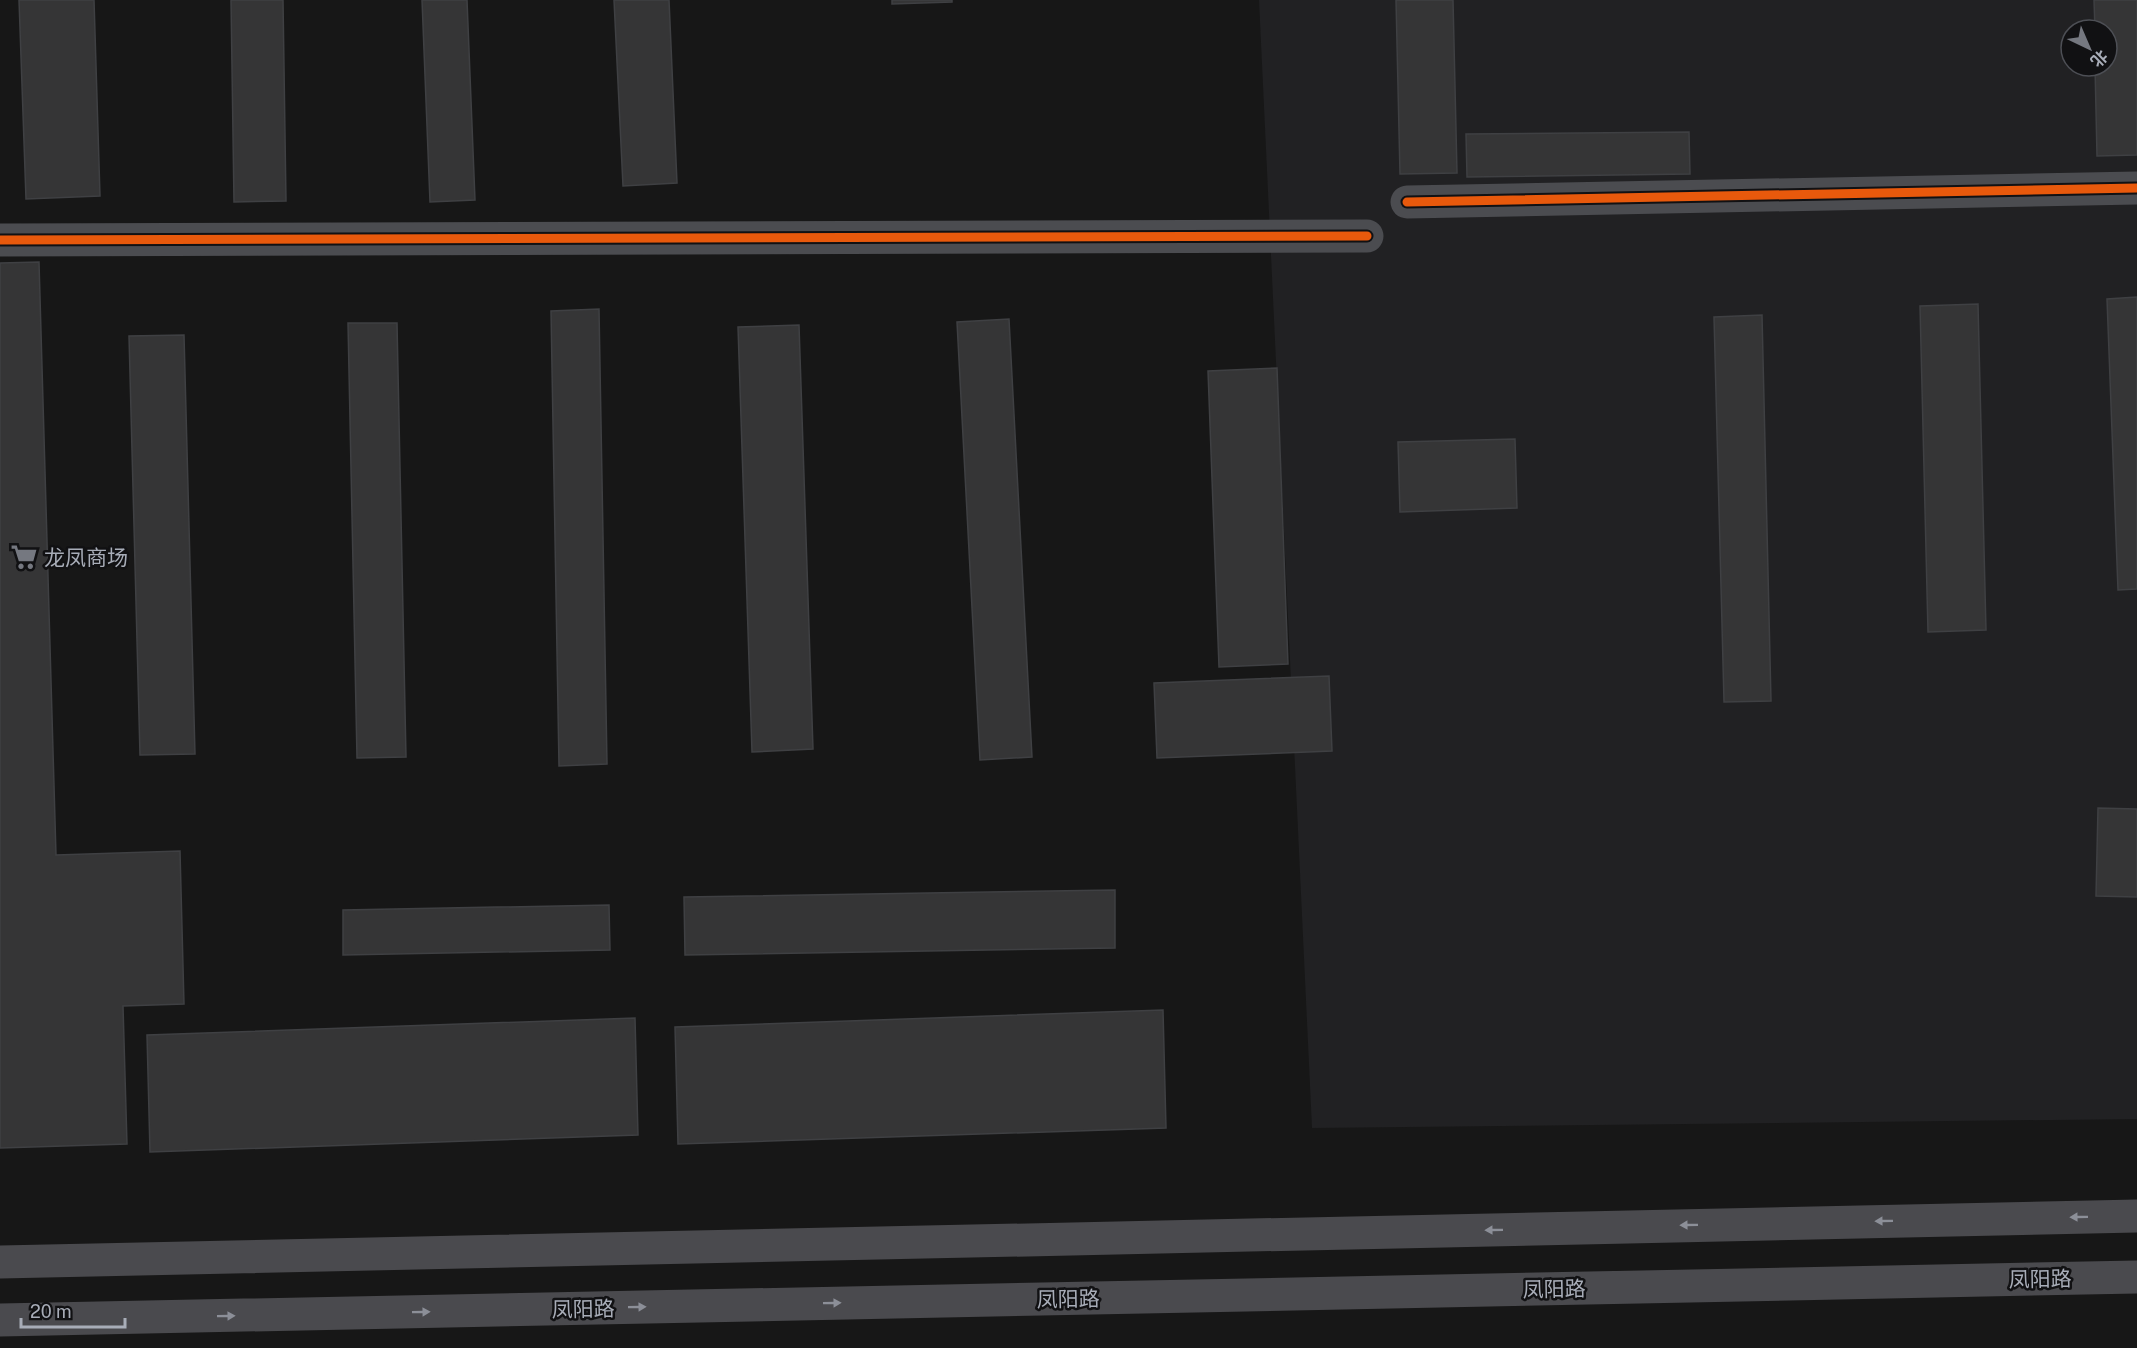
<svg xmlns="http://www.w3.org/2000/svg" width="2137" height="1348" font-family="'Public Sans','Noto Sans SC',sans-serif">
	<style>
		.built { fill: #212123; fill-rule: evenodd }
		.building { fill: #353536; stroke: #3f4043; stroke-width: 1.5 }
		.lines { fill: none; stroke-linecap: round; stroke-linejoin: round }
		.minor { stroke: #4b4c50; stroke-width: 33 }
		.secondary { stroke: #4a4a4e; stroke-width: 33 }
		.cycleway-casing { stroke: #111113; stroke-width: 13 }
		.cycleway { stroke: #e8590c; stroke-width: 9 }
		.oneway { fill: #8c8f98 }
		.labels { text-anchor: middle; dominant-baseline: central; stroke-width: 5; stroke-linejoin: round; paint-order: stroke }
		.poi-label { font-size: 21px; fill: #a8adb8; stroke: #111113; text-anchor: start }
		.street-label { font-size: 21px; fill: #a8adb8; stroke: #111113 }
	</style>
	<rect width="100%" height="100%" fill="#171717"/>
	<path class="built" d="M1259,0H2137V1119L1312,1128ZM2071,30H2107V66H2071Z"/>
	<path class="building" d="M19,0H94L100,196L26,199Z
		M231,0H283L286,201L234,202Z
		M422,0H467L475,200L430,202Z
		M614,0H669L677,183L623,186Z
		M892,0H952V2L892,4Z
		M1396,0H1453L1457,173L1400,174Z
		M2094,0H2137V155L2097,156L2095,66H2107V30H2095Z
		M1689,132L1690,174L1467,177L1466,134Z
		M39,262L56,855L180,851L184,1004L123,1006L127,1144L0,1148V263Z
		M2137,297V589L2118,590L2107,299Z
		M1978,304L1986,630L1928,632L1920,306Z
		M599,309L607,764L559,766L551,311Z
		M1762,315L1771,701L1724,702L1714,317Z
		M1009,319L1032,757L980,760L957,322Z
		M348,323H397L406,757L357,758Z
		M799,325L813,749L752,752L738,327Z
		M184,335L195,754L140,755L129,336Z
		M1277,368L1288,664L1219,667L1208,371Z
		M1515,439L1517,508L1400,512L1398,442Z
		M1329,676L1332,751L1157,758L1154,683Z
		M2098,808L2137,809V897L2096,896Z
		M1115,890V948L685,955L684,897Z
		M609,905L610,950L343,955V910Z
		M1163,1010L1166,1128L678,1144L675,1027Z
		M635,1018L638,1135L150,1152L147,1035Z"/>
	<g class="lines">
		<path class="minor" d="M1407,202L2137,188
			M0,240L1367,236"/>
		<path class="secondary" d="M0,1262L2137,1216
			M0,1320L2137,1277"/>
		<g class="cycleway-casing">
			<path id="cycleway" d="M1407,202L2137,188
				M0,240L1367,236"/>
		</g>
		<use href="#cycleway" class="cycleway"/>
	</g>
	<defs><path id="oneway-solid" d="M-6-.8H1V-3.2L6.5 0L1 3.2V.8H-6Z" transform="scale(1.5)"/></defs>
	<g class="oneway">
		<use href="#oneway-solid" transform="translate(2079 1217) rotate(179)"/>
		<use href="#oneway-solid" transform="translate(1884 1221) rotate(179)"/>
		<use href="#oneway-solid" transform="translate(1689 1225) rotate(179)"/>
		<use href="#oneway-solid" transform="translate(1494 1230) rotate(179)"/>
		<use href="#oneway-solid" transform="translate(832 1303) rotate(-1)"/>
		<use href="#oneway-solid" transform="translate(637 1307) rotate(-1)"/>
		<use href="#oneway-solid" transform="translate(421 1312) rotate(-1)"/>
		<use href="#oneway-solid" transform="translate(226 1316) rotate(-1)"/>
	</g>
	<defs>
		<g id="supermarket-bare" transform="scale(2.07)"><path d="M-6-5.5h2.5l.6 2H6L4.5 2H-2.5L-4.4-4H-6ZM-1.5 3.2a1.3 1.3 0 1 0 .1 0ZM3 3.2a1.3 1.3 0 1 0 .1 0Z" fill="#757880" stroke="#111113" stroke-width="2.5" paint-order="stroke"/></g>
	</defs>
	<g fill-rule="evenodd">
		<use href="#supermarket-bare" x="24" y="557"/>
	</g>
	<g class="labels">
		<g class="poi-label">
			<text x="44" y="557">龙凤商场</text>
		</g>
		<g class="street-label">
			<text transform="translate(2040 1279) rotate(-1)">凤阳路</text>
			<text transform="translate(1554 1289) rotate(-1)">凤阳路</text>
			<text transform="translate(1068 1299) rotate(-1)">凤阳路</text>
			<text transform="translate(583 1309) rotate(-1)">凤阳路</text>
		</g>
	</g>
	<g transform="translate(2089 48) rotate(136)"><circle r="28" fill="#111113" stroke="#4d4f55" stroke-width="1.5"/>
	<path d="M0-4.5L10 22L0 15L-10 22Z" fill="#757880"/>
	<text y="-9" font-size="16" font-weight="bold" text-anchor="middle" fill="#a8adb8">北</text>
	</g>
	<path d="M21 1318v9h104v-9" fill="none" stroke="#a8adb8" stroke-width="3"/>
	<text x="30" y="1318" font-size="18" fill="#a8adb8" stroke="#111113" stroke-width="4.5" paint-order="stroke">20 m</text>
</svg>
